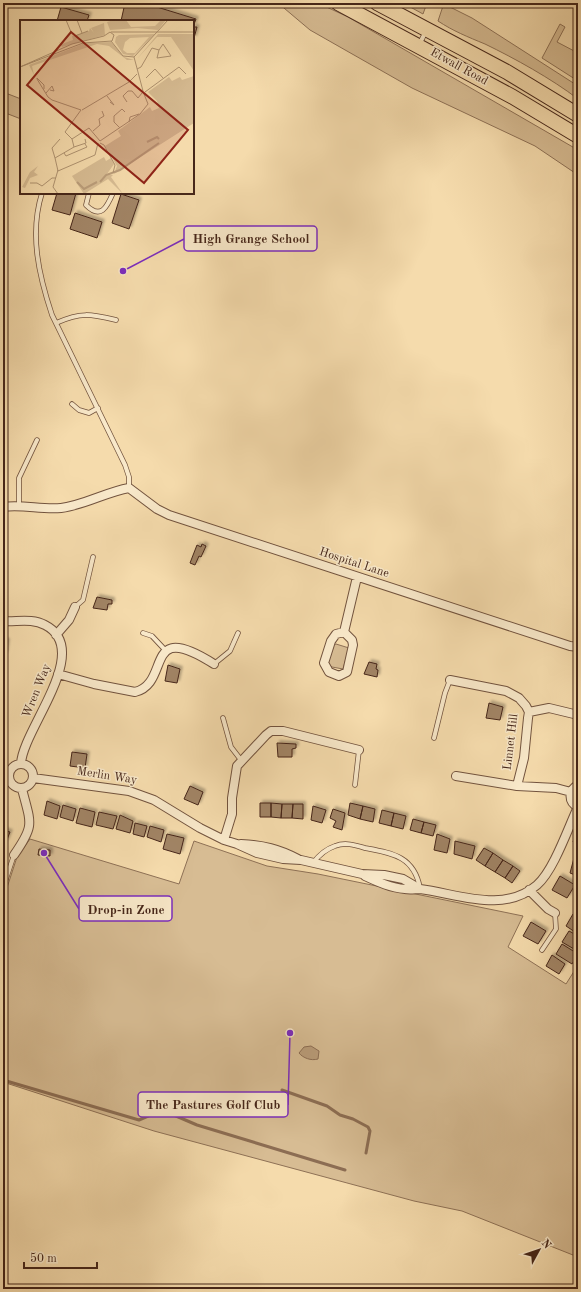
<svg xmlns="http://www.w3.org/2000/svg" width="581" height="1292" font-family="'Old Standard TT',serif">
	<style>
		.green { fill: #d7bc93; stroke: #8e7156 }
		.water { fill: #ba9d7a; stroke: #8c6d53 }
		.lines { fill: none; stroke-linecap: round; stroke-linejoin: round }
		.stream { stroke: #8c6d53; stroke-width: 3 }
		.building { fill: #a18465; stroke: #462619; filter: url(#shadow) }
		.service-casing { stroke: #72533e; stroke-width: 5.5 }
		.minor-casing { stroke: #72533e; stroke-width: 10 }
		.trunk-casing { stroke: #462619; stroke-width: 16 }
		.service { stroke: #f8e8c9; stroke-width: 4 }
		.minor { stroke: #f8e8c9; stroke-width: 8 }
		.trunk { stroke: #f5dbac; stroke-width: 14 }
		.labels { text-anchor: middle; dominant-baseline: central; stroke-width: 3; stroke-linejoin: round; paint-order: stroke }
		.street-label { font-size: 12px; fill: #462619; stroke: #f8e8c9 }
		.inset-river { fill: none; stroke: #ba9d7a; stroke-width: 2 }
		.inset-road { fill: none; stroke: #af9371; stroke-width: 1 }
		.view { fill: #8f2418; fill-opacity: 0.15; stroke: #8f2418; stroke-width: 2 }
		.inset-edge { fill: none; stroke: #462619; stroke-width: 2 }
		.leader { fill: none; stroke: #7b2cbf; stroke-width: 1.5 }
		.callout-dot { fill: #7b2cbf; stroke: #f8e8c9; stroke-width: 1.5 }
		.callout { fill: #f8e8c9; stroke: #7b2cbf; stroke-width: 1.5 }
		.callout-label { font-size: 13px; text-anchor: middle; font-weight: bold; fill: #462619 }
	</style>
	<defs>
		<filter id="shadow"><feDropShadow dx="2.5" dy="-2.5" stdDeviation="1" flood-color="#0004"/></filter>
	</defs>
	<rect width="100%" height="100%" fill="#f5dbac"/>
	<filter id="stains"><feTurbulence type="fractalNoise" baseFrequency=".005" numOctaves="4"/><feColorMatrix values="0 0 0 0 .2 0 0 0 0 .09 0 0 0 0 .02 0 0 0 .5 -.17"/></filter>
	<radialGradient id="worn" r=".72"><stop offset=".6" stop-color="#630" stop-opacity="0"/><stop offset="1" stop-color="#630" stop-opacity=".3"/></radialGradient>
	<path class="green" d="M278,3H318L348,17L578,150V175L535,146L412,88L310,30Z
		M403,3H427L423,14Z
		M444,3H451L450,7L472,18L578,86V99C552,79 514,58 485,44C468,37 453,31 438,21Z
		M560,24L565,27L557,42L578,53V81L542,58Z
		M3,92L21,99V119L3,112Z
		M336,644L349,648L343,669L332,667L328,664L333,645Z
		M30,839L179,884L194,841L267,866L318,874L523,916L508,947L566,984L578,965V1257L462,1211L414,1201L154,1131L3,1082V900L17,857Z"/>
	<path class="water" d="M311,1046L319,1051L318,1059C311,1061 303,1058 299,1053L304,1047Z"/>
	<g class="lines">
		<path class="stream" d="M3,1080L139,1120L162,1110L197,1125L345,1170
			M282,1090L327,1106L340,1115L353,1119L368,1127L370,1131L366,1153"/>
	</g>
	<path class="building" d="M125,3H144L196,19L193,27H197L194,38H193V21H121Z
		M61,7L89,15L87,21H57Z
		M57,193H76L70,215L52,210Z
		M121,194L139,200L129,229L112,223Z
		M75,213L102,222L97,238L70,229Z
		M202,544L206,546L201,557L199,556L195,565L190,563L197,545L201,547Z
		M97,597L112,600V604H108L107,610L93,608Z
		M3,640L7,641L5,654H3Z
		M369,662L377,664L376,669L378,670L377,677L364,674Z
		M168,665L180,669L177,683L165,681Z
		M489,703L503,707L500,720L486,718Z
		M277,743L296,744V748L292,749V757H278Z
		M72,752L87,754L85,768L70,766Z
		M190,786L203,792L198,805L184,799Z
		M47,801L60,806L57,819L44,815Z
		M260,803H271V817H260Z
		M271,803L282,804L281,818L271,817Z
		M350,803L363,806L360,819L348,815Z
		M282,804H293L292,818H281Z
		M293,804H303V819L292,818Z
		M63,805L76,809L73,821L60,817Z
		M313,806L326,810L322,823L311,820Z
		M363,806L375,809L373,822L360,819Z
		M80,808L95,812L92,827L76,823Z
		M333,809L345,813L342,830L333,827L336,821L330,818Z
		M382,810L394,813L391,826L379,823Z
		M99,812L117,816L113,829L96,825Z
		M394,813L406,816L403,829L391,826Z
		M120,815L133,821L130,833L116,829Z
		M413,819L424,822L421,833L410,830Z
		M424,822L436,825L433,836L421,833Z
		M135,823L147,826L144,837L133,834Z
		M150,826L164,830L161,842L147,837Z
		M577,829L578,830V844L573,842Z
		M3,830L10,832L6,842L3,841Z
		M167,834L184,838L180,854L163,849Z
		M437,834L450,839L447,853L434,850Z
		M455,841L475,846L472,859L454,854Z
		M484,848L493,853L485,866L476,860Z
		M39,849L50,850V856L38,855Z
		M493,853L503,860L495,872L485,866Z
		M574,858L578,859V876L570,873Z
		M503,860L513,866L505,878L495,872Z
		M513,866L520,871L512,883L505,878Z
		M560,876L575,885L567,898L552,890Z
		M573,914L578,917V934L566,926Z
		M531,922L546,931L538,944L523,936Z
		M569,931L578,936V942L574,949L562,942Z
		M562,944L578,954L572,964L556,954Z
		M552,955L565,964L559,974L546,966Z"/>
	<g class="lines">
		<g class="service-casing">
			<path id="service" d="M419,45L426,31
				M576,45L578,47
				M42,193C29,234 39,276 52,315L125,465L129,477V488
				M89,193L86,205C101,220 107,207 113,193
				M56,323C81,312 90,314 116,320
				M72,404L79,410L89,413L98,408
				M19,506V478L37,440
				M75,607L83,600L93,557
				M143,633L152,636L167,652
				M214,664L230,651L238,633
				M223,718L231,747L241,760
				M434,738L445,693L450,680
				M355,785L359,750
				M313,863C319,855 326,849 335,846C345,842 355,845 365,848C392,853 414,856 420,888
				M3,888L14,855
				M542,950L556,929L555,913"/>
		</g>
		<g class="minor-casing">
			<path id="minor" d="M3,507C22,504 42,510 61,508C85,505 106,492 129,488L157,509L169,515L570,646L578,647
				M3,621C17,622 32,618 45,625C94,650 22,730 21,764
				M344,632L336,634L331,641L324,663L329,672L339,676L347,672L353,645L352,640L344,632L357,577
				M56,635L69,620L75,607
				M58,674L94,684L135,692C172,683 142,618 214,664
				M450,680L506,691L519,698L526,706L529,712L528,718L524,758L517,786L556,788L571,792
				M529,712L549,708L578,715
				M9 776a12 12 0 1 1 24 0a12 12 0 1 1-24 0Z
				M456,776L517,786
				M33,778L129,791L154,800L200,828L224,840L237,844L257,853L283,859L301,860L362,874L384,875L403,879L420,889
				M578,785C568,790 568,802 578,807
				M224,840L232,814V798L237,766L266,735L271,731H283L359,750
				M241,844C263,845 279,849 298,859
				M14,855C35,825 31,824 22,789
				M365,876C378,882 391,888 405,889C410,890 415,889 420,889C459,894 503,914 537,885C554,870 568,828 578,807
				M529,890L548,909L555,913"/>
		</g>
		<g class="trunk-casing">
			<path id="trunk" d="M338,3L513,97L578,136
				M377,3L507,72L578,115"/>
		</g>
		<use href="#service" class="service"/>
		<use href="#minor" class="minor"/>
		<use href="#trunk" class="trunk"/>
	</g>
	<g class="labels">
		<g class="street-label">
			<text transform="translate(459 67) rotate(29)">Etwall Road</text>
			<text transform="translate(354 563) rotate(18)">Hospital Lane</text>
			<text transform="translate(37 691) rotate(-68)">Wren Way</text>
			<text transform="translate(511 742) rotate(-83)">Linnet Hill</text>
			<text transform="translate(107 776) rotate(9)">Merlin Way</text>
		</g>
	</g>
	<g transform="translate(20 20)">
		<rect width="174" height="174" fill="#f5dbac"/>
		<path d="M94,0H106L111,7L135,6L141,0H146L138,10L117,8L90,10L87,2ZM84,3L85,15L42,27L39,22L42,24L53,20L52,16L69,11L70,8L74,13L71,8ZM135,14L113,36L103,34L95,22L96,17L99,15ZM129,17L115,33H107L103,30L105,22L110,18ZM138,14H174V51L151,17H137L117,39ZM91,22L104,37L114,40H107L89,26L77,24L12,46L14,55L9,45L65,23ZM174,56V103L94,154L97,146L85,126L101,116L98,111L130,87L132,91L139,88L137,81L128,72L149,57L152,61L160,57L162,60ZM84,137L86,141L91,138L94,144L87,154L93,155L91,157L103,174L88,159L64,174L52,156ZM18,146L14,152L18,155L10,158L5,168L2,167L10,152Z" fill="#d7bc93" fill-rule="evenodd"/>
		<path class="inset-river" d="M127,122L137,117L139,119M57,162L64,169L77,162M80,162L86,155L100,150L139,123"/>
		<path class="inset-road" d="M46,0L51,12M57,0L62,13M90,12L94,15L92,21L63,23L0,47L52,24L84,16ZM91,12H174M55,16L68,11M91,21L103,36L114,37L148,0M114,37L123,71M117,49L121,47L132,28L139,30L143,24L151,36L137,38L139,30M126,58L135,49L143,58M24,69V65L17,58V59L28,77L32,80L61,90M125,72L159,47L166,54M26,73L32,66L34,71L30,70M87,76L94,85L90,82M107,82L103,76L108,71H112L118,78L122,73M62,90L109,62L117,54M120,94L128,84L124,74M109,102L110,97L119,94M100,108L94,102V96L102,89L105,92M73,111L80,105L79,99L84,96L82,91M52,119L69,108L80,121M80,121L120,94M80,123L84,125L95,145L93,153M54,127L35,138L38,151L75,135L78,123M54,127L52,119L45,112L61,90M54,127L66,123L65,119M44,133L46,136L67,127L65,124M35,138L32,128L40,119M38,150L33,167L38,174M10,163H17L22,166L32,158H36"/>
		<path class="view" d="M51,12L168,110L124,163L7,65Z"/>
		<rect width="174" height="174" class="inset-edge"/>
	</g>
	<path class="leader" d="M123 271L184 239M44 853L79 909M290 1033L288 1105"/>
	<g class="callout-dot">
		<circle cx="123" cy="271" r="4"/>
		<circle cx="44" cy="853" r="4"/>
		<circle cx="290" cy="1033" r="4"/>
	</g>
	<g class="callout">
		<rect x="184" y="226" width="133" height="25" rx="4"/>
		<rect x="79" y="896" width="93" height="25" rx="4"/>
		<rect x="138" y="1092" width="150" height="25" rx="4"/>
	</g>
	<g class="callout-label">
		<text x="251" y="243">High Grange School</text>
		<text x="126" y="914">Drop-in Zone</text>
		<text x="213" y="1109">The Pastures Golf Club</text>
	</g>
	<rect width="581" height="1292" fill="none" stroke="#f5dbac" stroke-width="16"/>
	<rect x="4" y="4" width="573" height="1284" fill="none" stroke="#462619" stroke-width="2"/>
	<rect x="8" y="8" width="565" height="1276" fill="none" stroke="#462619"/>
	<g transform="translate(539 1250) rotate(50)" stroke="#f8e8c9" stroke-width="3" paint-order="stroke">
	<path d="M0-3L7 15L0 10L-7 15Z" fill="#462619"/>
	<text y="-6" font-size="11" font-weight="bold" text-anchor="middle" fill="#462619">N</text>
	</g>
	<path d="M24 1262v6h73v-6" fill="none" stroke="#462619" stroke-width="2"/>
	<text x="30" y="1262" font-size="12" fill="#462619" stroke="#f8e8c9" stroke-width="3" paint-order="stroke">50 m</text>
	<rect width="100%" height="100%" filter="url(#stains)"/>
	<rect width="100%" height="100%" fill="url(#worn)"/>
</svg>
